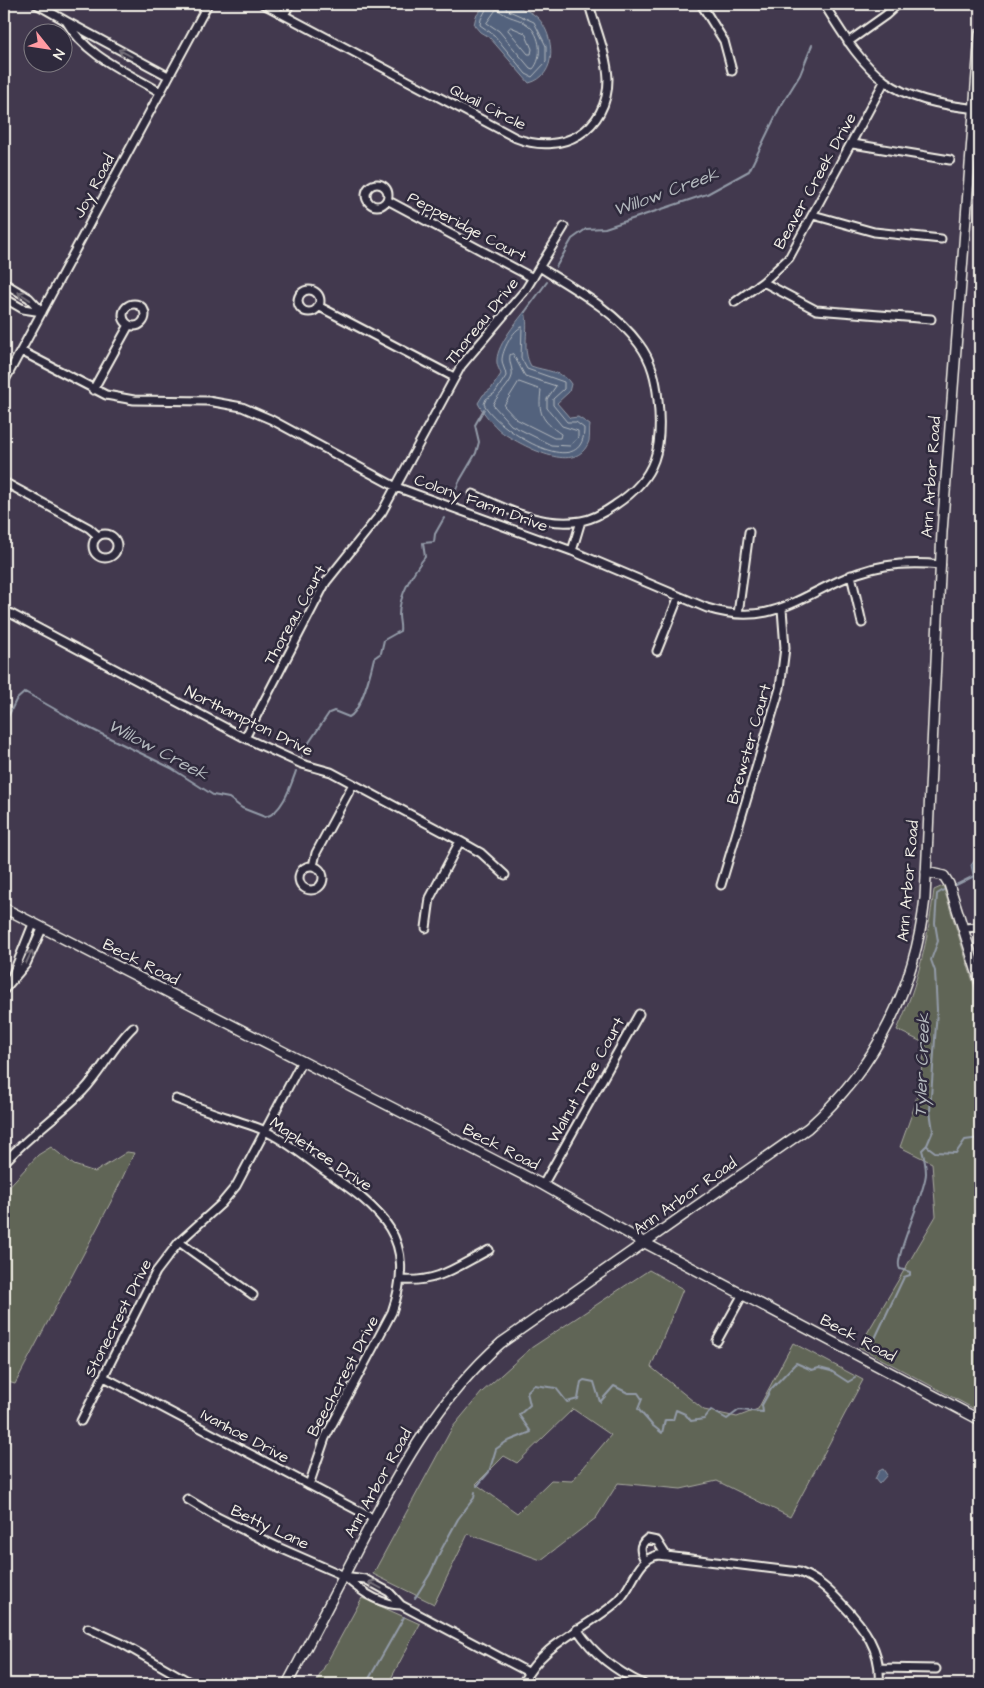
<svg xmlns="http://www.w3.org/2000/svg" width="984" height="1688" font-family="'Architects Daughter',sans-serif">
	<style>
		.green { fill: #606557; stroke: #aaaba0; fill-rule: evenodd }
		.water { fill: #52627d; stroke: #939ba8 }
		.lines { fill: none; stroke-linecap: round; stroke-linejoin: round }
		.shore { stroke: #b3b8bd; stroke-width: 1 }
		.stream { stroke: #939ba8; stroke-width: 2 }
		.minor-casing { stroke: #f4f1e8; stroke-width: 11 }
		.tertiary-casing { stroke: #f4f1e8; stroke-width: 12 }
		.secondary-casing { stroke: #f4f1e8; stroke-width: 12 }
		.minor { stroke: #2f2a3d; stroke-width: 7 }
		.tertiary { stroke: #2f2a3d; stroke-width: 9 }
		.secondary { stroke: #2f2a3d; stroke-width: 9 }
		.oneway { stroke: #747079 }
		.labels { text-anchor: middle; dominant-baseline: central; stroke-width: 5; stroke-linejoin: round; paint-order: stroke }
		.street-label { font-size: 16px; fill: #f4f1e8; stroke: #2f2a3d }
		.water-label { font-size: 18px; font-style: italic; fill: #b3b8bd; stroke: #2f2a3d }
	</style>
	<rect width="100%" height="100%" fill="#42394e"/>
	<filter id="ink" filterUnits="userSpaceOnUse"><feTurbulence type="fractalNoise" baseFrequency=".02" numOctaves="2"/><feDisplacementMap in="SourceGraphic" scale="10" xChannelSelector="R" yChannelSelector="G"/><feConvolveMatrix kernelMatrix="1 2 1 2 8 2 1 2 1" color-interpolation-filters="sRGB"/></filter>
	<g filter="url(#ink)">
		<path class="green" d="M943,886L980,1004V1369L977,1372L980,1374V1412L859,1347L936,1216L932,1163L900,1147L915,1105L926,1044L897,1030C919,981 927,943 934,890Z
			M51,1147L74,1165L95,1172L127,1152L134,1153L114,1196L15,1384L4,1381V1192L38,1155Z
			M649,1270L683,1289L651,1367L704,1410L737,1417L758,1409L793,1343L863,1380L790,1517L717,1481L681,1489L618,1483L596,1518L541,1560L468,1534L434,1604L373,1574L452,1428L482,1392L531,1348ZM573,1409L611,1435L572,1481L551,1480L517,1513L476,1484L504,1456L517,1463Z
			M362,1598L420,1624L388,1684H315Z"/>
		<path class="water" d="M486,4C502,4 526,6 538,18C555,36 558,76 529,83L490,38L480,32L474,25L476,16Z
			M525,311C530,330 521,349 531,366C544,371 564,371 571,384L569,392L557,403L570,418L578,417L590,425C589,430 590,436 589,441C577,476 526,447 506,435C497,430 482,412 478,403L483,395L491,389L501,374C500,371 497,366 497,363C495,347 516,323 525,311Z
			M980,854V908L971,865Z
			M883,1469L887,1475L879,1484L875,1479L879,1471Z"/>
		<g class="lines">
			<path class="shore" d="M489,4L481,19L480,25L494,35L526,74L532,77L546,62V46L534,22L507,10L504,4
				M497,9C510,20 518,17 528,25C541,35 543,58 533,69L530,68L499,31L487,23Z
				M511,27L525,33L532,49L531,54H528L508,30Z
				M522,327L521,358L527,369L564,382V389L553,399V405L567,422H576L584,428C585,485 496,429 484,404L486,399L495,393L506,376C506,370 502,366 502,360C502,351 513,329 522,327Z
				M513,354L525,376L556,386L547,399V408L562,426L578,431V437L570,446L551,445L511,425L493,405C494,399 507,388 511,379C515,371 508,363 510,355Z
				M519,382L541,390C538,413 541,420 561,434L560,438H554L516,419L504,406Z"/>
			<path class="stream" d="M556,267L572,239L586,229L605,228L707,194L749,171L779,109L800,75L812,45
				M525,312L547,282
				M453,497L459,482L476,453L479,442L475,425L484,409
				M4,725L16,700L25,692L81,724L171,768L213,795L229,798L242,808L265,817C282,814 291,785 296,771
				M302,756L306,747L329,713L334,711L349,717C361,711 371,671 374,658L381,653L384,640L400,631C401,626 399,621 399,615C399,595 413,572 425,557L423,543L434,542L435,534L444,518
				M954,886L974,876
				M927,1146L935,1152L956,1153L965,1140L980,1138
				M870,1349L904,1277L910,1275V1272L900,1269C892,1260 926,1192 926,1173C926,1166 924,1157 922,1150L927,1145L933,1131L930,1111L937,1010L935,971L931,960L938,941L935,923L937,894L947,888
				M477,1486L489,1472L496,1449L506,1442L531,1432L519,1415L530,1405L527,1392L534,1385L556,1388L567,1402L578,1399L581,1382L584,1380L594,1382L600,1402L614,1386L628,1393H638L642,1399L638,1409L652,1425L662,1433L665,1420H673L676,1410L685,1414L691,1421L704,1419L711,1410L727,1419L739,1410L763,1412L762,1405L771,1389L796,1363L812,1370L819,1368L831,1371L848,1382L855,1378
				M415,1598L430,1574L440,1552L458,1519L474,1498L475,1492
				M366,1684L404,1617"/>
			<g class="minor-casing">
				<path id="minor" d="M36,4L66,21
					M263,4L516,138C561,156 608,131 608,79C607,54 595,27 589,4
					M701,4L724,41L732,71
					M824,4C869,78 890,101 980,109
					M284,15L290,4
					M848,42L886,15L898,4
					M160,92C125,71 87,57 66,21L168,76
					M853,144L950,160
					M366 195a11 11 0 1 1 22 0a11 11 0 1 1-22 0Z
					M387,200L533,278
					M813,215L874,232L941,239
					M763,282L816,310L931,319
					M4,283L29,298L42,312
					M298 301a11 11 0 1 1 22 0a11 11 0 1 1-22 0Z
					M4,298L23,309L42,312
					M735,302L763,282L789,258L884,82
					M123 315a11 11 0 1 1 22 0a11 11 0 1 1-22 0Z
					M318,306L454,377
					M21,351L106,395L134,400L208,401L242,407L270,419L396,487L572,551L707,608C774,629 801,593 858,573C885,563 912,562 941,565
					M4,382L208,4
					M93,390L129,325
					M4,482L89,528L98,536
					M473,494C506,510 543,527 581,521C594,519 605,512 615,505C657,478 663,447 658,400C656,380 652,361 639,344C614,310 576,290 541,268
					M93 546a12 12 0 1 1 24 0a12 12 0 1 1-24 0Z
					M572,551L581,521
					M851,575L862,623
					M4,610L245,738L302,764L331,772L460,841L481,853L505,875
					M738,614L749,532
					M657,651L679,596
					M245,738L326,582L382,512L461,366L526,289L564,227
					M313,866L316,853L353,784
					M299 878a12 12 0 1 1 24 0a12 12 0 1 1-24 0Z
					M721,885L780,688L785,648L782,609
					M426,928L430,898L460,841
					M964,928L980,927
					M11,979L33,924
					M4,990L26,964L42,929
					M176,1099C193,1105 209,1112 226,1117C239,1122 253,1125 265,1131C287,1141 306,1158 325,1171C382,1210 418,1238 392,1312L325,1438L309,1485
					M4,1163C28,1136 58,1116 83,1091C102,1071 113,1046 133,1027
					M543,1185L639,1014
					M179,1242L253,1295
					M400,1280C438,1283 456,1267 489,1250
					M717,1341L743,1294
					M104,1377L374,1519
					M81,1421L156,1272L179,1242L221,1204L236,1186L302,1061
					M187,1499L217,1517L280,1548L344,1576L365,1579L389,1592L401,1605L528,1672
					M645,1560C640,1552 639,1545 647,1539L657,1541L666,1555
					M344,1576C360,1591 379,1605 401,1605
					M88,1628L121,1643L193,1684
					M577,1629C594,1655 615,1670 643,1684
					M879,1668L936,1669
					M522,1684C545,1640 585,1631 619,1600C633,1586 637,1559 658,1555L799,1572C817,1579 829,1590 842,1604C864,1627 882,1650 879,1684"/>
			</g>
			<g class="tertiary-casing">
				<path id="tertiary" d="M926,872L944,876L949,884L980,982"/>
			</g>
			<g class="secondary-casing">
				<path id="secondary" d="M4,908L543,1185L645,1243L980,1420
					M287,1684C313,1636 338,1587 363,1539C401,1467 439,1398 501,1343L808,1128C876,1068 915,988 925,898L942,532L980,34"/>
			</g>
			<use href="#minor" class="minor"/>
			<use href="#tertiary" class="tertiary"/>
			<use href="#secondary" class="secondary"/>
		</g>
		<defs><path id="oneway-shaft" d="M-6 0H5M1.5-3L5.5 0L1.5 3" fill="none" stroke-width="1.6" stroke-linecap="round" stroke-linejoin="round" transform="scale(1.25)"/></defs>
		<g class="oneway">
			<use href="#oneway-shaft" transform="translate(125 53) rotate(-152)"/>
			<use href="#oneway-shaft" transform="translate(24 296) rotate(-146)"/>
			<use href="#oneway-shaft" transform="translate(29 957) rotate(-65)"/>
			<use href="#oneway-shaft" transform="translate(375 1585) rotate(-152)"/>
		</g>
	</g>
	<g class="labels">
		<g class="street-label">
			<text transform="translate(488 107) rotate(27)">Quail Circle</text>
			<text transform="translate(815 181) rotate(-61)">Beaver Creek Drive</text>
			<text transform="translate(94 186) rotate(-62)">Joy Road</text>
			<text transform="translate(467 227) rotate(28)">Pepperidge Court</text>
			<text transform="translate(482 321) rotate(-51)">Thoreau Drive</text>
			<text transform="translate(931 477) rotate(-86)">Ann Arbor Road</text>
			<text transform="translate(481 503) rotate(20)">Colony Farm Drive</text>
			<text transform="translate(295 615) rotate(-61)">Thoreau Court</text>
			<text transform="translate(249 721) rotate(26)">Northampton Drive</text>
			<text transform="translate(749 744) rotate(-74)">Brewster Court</text>
			<text transform="translate(908 881) rotate(-85)">Ann Arbor Road</text>
			<text transform="translate(141 962) rotate(27)">Beck Road</text>
			<text transform="translate(586 1080) rotate(-61)">Walnut Tree Court</text>
			<text transform="translate(501 1147) rotate(27)">Beck Road</text>
			<text transform="translate(321 1154) rotate(34)">Mapletree Drive</text>
			<text transform="translate(685 1196) rotate(-35)">Ann Arbor Road</text>
			<text transform="translate(118 1318) rotate(-63)">Stonecrest Drive</text>
			<text transform="translate(858 1338) rotate(28)">Beck Road</text>
			<text transform="translate(343 1376) rotate(-62)">Beechcrest Drive</text>
			<text transform="translate(245 1436) rotate(28)">Ivanhoe Drive</text>
			<text transform="translate(378 1483) rotate(-61)">Ann Arbor Road</text>
			<text transform="translate(270 1527) rotate(25)">Betty Lane</text>
		</g>
		<g class="water-label">
			<text transform="translate(666 192) rotate(-20)">Willow Creek</text>
			<text transform="translate(158 750) rotate(28)">Willow Creek</text>
			<text transform="translate(922 1065) rotate(-88)">Tyler Creek</text>
		</g>
	</g>
	<rect width="984" height="1688" fill="none" stroke="#2f2a3d" stroke-width="20"/>
	<rect x="10" y="10" width="964" height="1668" fill="none" stroke="#f4f1e8" stroke-width="2" filter="url(#ink)"/>
	<g transform="translate(48 48) rotate(120)"><circle r="24" fill="#2f2a3d" stroke="#7e7a81"/>
	<path d="M0-4L9 19L0 12L-9 19Z" fill="#ff9aa2"/>
	<text y="-8" font-size="14" font-weight="bold" text-anchor="middle" fill="#f4f1e8">N</text>
	</g>
</svg>
